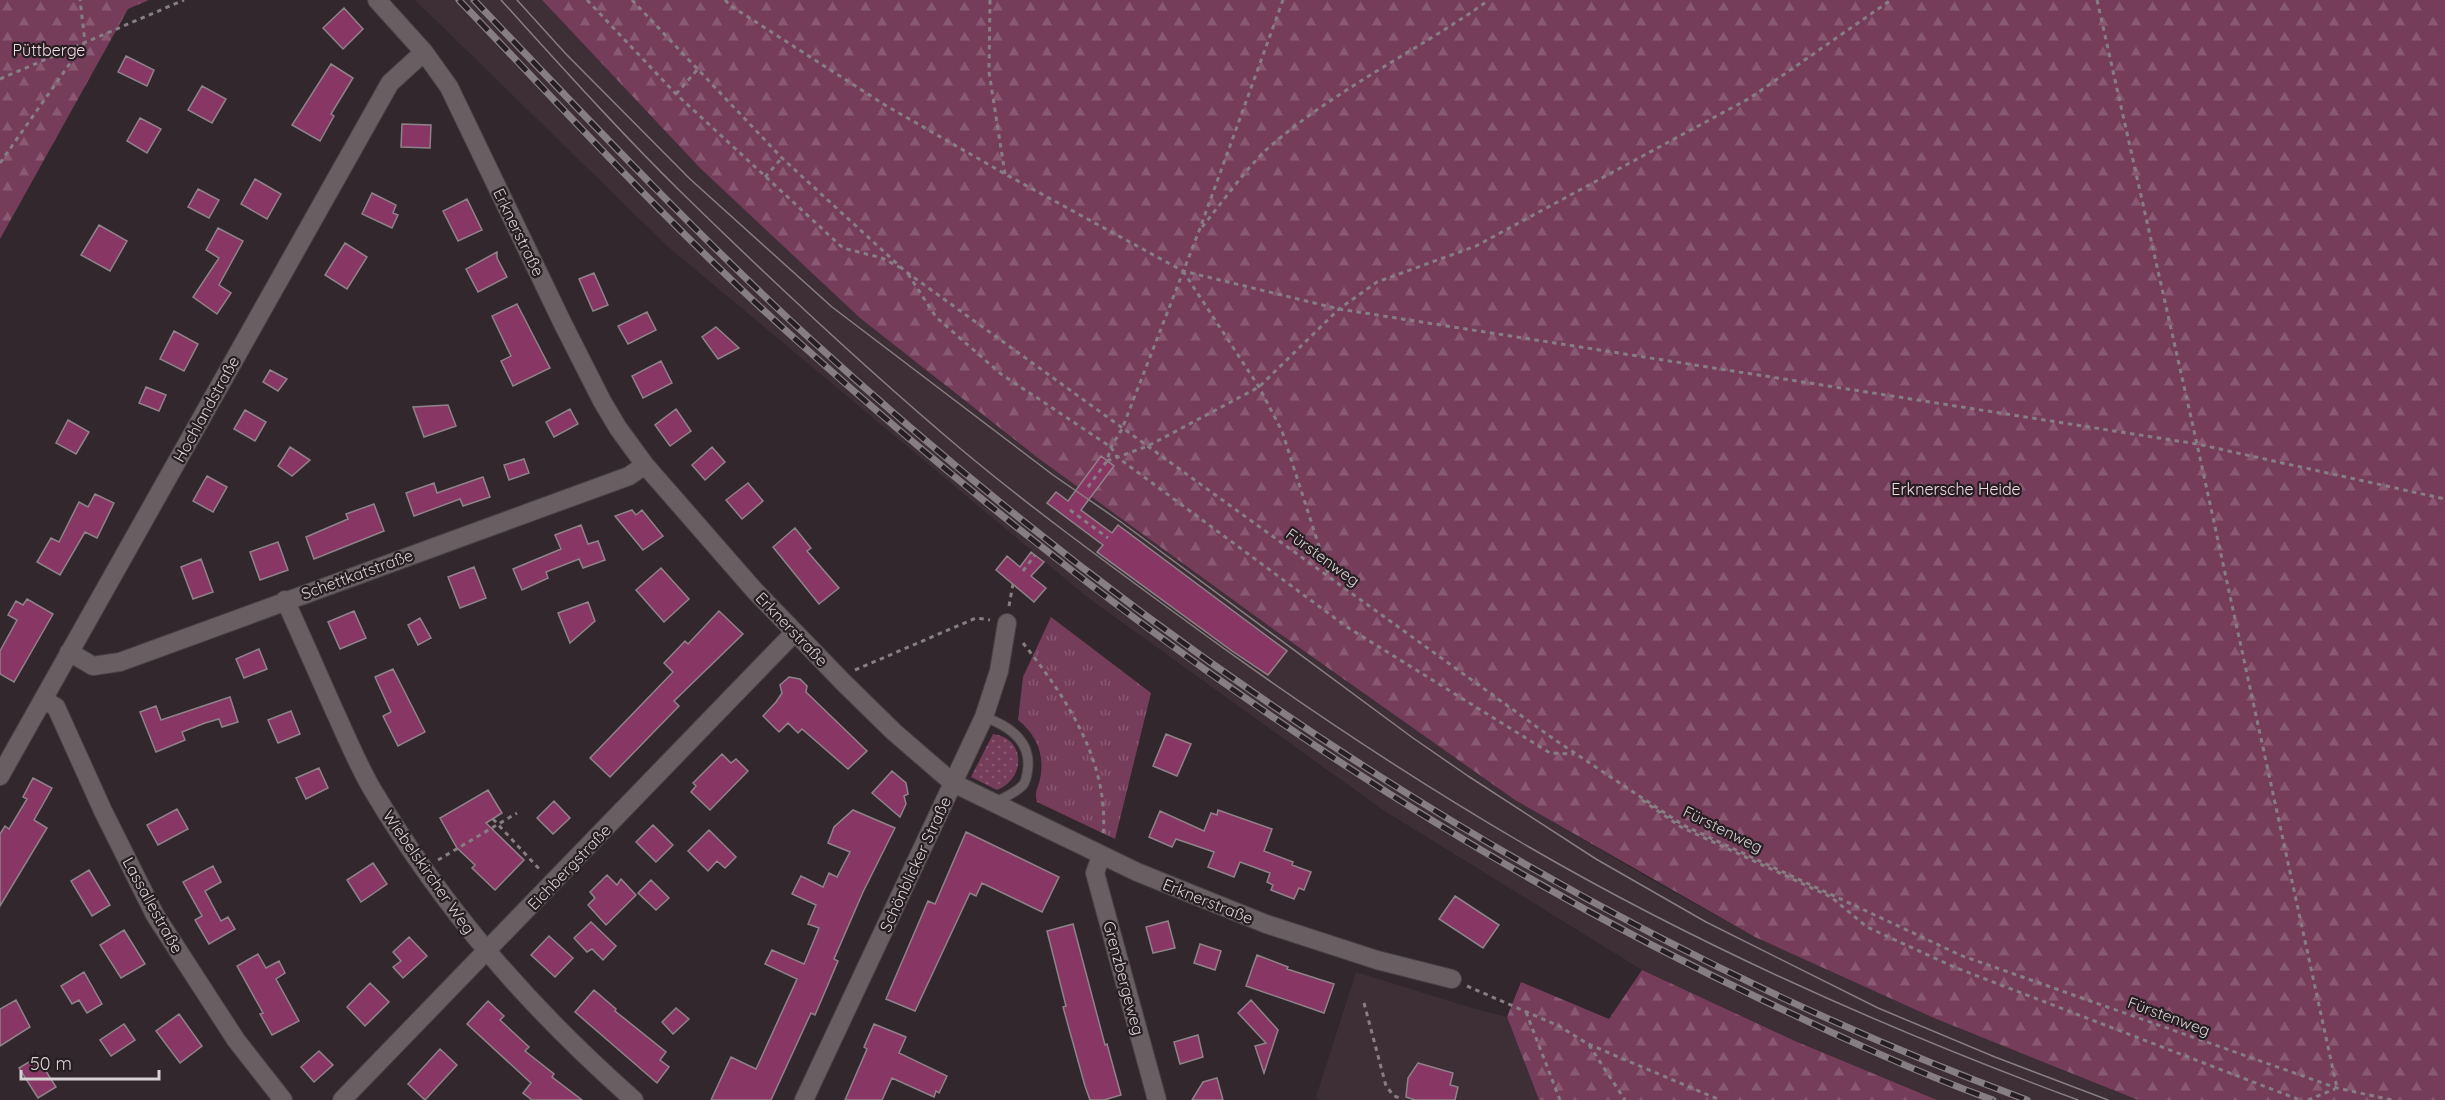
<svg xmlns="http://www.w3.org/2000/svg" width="2445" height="1100" font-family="Quicksand,sans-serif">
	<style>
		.built { fill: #3e2f36 }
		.grass { fill: url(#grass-dots) }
		.forest { fill: url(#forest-firs) }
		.park { fill: url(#park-tufts) }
		.building { fill: #883764; stroke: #8e8388; stroke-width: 1.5 }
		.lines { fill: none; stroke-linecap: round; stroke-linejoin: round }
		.lane-casing { stroke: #4a4246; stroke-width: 11 }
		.street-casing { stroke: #4a4246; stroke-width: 20 }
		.secondary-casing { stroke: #4a4246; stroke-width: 20 }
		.path { stroke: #867e82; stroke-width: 3; stroke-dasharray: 4.5 4.5; stroke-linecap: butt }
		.lane { stroke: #695f63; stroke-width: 9 }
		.street { stroke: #695f63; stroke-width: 18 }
		.secondary { stroke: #695f63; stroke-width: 18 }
		.tram { stroke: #867e82; stroke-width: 1.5 }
		.rail-casing { stroke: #867e82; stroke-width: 7 }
		.rail { stroke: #271e22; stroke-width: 4.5; stroke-dasharray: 14; stroke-linecap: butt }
		.labels { text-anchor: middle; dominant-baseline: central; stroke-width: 4.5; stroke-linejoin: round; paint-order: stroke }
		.park-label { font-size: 16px; fill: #f2dae5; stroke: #271e22 }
		.street-label { font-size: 16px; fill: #d7d1d4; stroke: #271e22 }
	</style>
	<defs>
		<pattern id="grass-dots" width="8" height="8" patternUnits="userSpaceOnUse" patternTransform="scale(1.5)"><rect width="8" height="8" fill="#763d5b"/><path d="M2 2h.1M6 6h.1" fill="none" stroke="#895872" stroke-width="1.8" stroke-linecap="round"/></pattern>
		<pattern id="forest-firs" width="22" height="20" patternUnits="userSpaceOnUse" patternTransform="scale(1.5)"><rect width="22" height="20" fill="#763d5b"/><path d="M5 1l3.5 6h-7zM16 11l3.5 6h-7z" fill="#895872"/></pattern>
		<pattern id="park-tufts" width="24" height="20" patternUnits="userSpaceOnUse" patternTransform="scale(1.5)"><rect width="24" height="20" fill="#763d5b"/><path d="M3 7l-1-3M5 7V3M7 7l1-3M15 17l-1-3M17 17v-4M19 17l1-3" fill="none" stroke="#895872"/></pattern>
	</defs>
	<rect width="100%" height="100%" fill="#31272c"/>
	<path class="built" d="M415,0H542L700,168L860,318L1038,458L1280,634L1515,800L1652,880L1755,937L1934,1018L2138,1100H1937L1795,1041L1642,970L1383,810L1087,597L666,245Z
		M1356,972L1472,1008L1507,1017L1539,1100H1319L1316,1097Z"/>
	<path class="grass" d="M993,734C1026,738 1026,779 997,790L971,777Z"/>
	<path class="forest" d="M0,0H149L128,9L0,239Z
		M542,0H2445V1100H2138L1934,1018L1755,937L1515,800L1280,634L1038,458L860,318L700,168Z
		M1642,970L1795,1041L1937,1100H1539L1507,1017L1521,982L1609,1019Z"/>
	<path class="park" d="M1051,617L1151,693L1115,839L1037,802C1034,792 1038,788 1040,779C1045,755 1037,735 1018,720L1023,677Z"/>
	<path class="building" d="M344,8L363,29L343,49L323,28Z
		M126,56L154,70L147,86L118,72Z
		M331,64L353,78L331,114L334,116L320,141L292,125Z
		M202,86L226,99L212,123L188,110Z
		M140,118L161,129L147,153L127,141Z
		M402,124L431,125L430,148L401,147Z
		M255,179L281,194L267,219L241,204Z
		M198,189L219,200L209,218L188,207Z
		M372,193L396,205L393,213L398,215L392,228L362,214Z
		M467,199L482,230L458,241L443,211Z
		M99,225L127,241L110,271L81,255Z
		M218,228L243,241L219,285L231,293L217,314L193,297L219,258L206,250Z
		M345,243L367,257L347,289L325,275Z
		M497,252V258L507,277L478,292L466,269Z
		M594,273L608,305L593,311L579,279Z
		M517,304L550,368L513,386L501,361L511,356L492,316Z
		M647,312L656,330L628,344L618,326Z
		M716,327L739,348L718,359L702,337Z
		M174,331L198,344L184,371L160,359Z
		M661,361L672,383L643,398L632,376Z
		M270,370L287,379L278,391L263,382Z
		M146,387L166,395L159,411L139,403Z
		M448,405L456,426L424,437L413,407Z
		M570,409L578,424L554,437L546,422Z
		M676,409L691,431L670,446L655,425Z
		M245,410L266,422L255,441L234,429Z
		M68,420L89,432L76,454L56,443Z
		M290,447L310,460L292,476L278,466Z
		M712,447L725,462L705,480L692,465Z
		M1101,456L1114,466L1081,510L1112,533L1118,525L1287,651L1268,675L1232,651L1097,552L1103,545L1047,503L1056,492L1068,501Z
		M524,459L529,473L509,480L504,465Z
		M207,476L227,487L213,512L193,501Z
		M483,477L490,497L463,506L460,499L414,516L406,493L434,483L437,493Z
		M748,483L763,501L742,519L726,500Z
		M95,494L114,503L97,538L85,532L60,575L37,562L51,538L59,542L79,502L88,507Z
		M374,504L384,531L314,559L306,537L348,519L346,514Z
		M632,510L636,515L642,510L663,536L643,550L615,516Z
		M581,525L588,544L598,541L605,560L583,568L579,559L546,572L548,578L522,590L513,569L561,549L555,535Z
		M795,528L811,548L807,551L839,588L819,604L773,547Z
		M278,542L288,570L260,580L250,552Z
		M1031,552L1044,562L1031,576L1046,588L1034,602L996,570L1007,556L1020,567Z
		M201,559L213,592L193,599L181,567Z
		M474,567L486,598L460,608L448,577Z
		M661,568L689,599L664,622L636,590Z
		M27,599L53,614L14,682L0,674V651L17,620L8,615L16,601L23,605Z
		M588,602L595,621L570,643L558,613Z
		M354,611L366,638L340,649L328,622Z
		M719,611L743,634L674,701L679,706L610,777L590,758L673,672L664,663L685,641L688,644Z
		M420,618L431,638L418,645L408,625Z
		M259,649L267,669L244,678L236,659Z
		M393,669L425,732L398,746L383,716L391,712L375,677Z
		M789,677L800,679L807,686L806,692L867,751L848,769L802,729L798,733L788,723L779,732L763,716L776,702L782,693L780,685Z
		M230,697L238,722L222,727L219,719L205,723L182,732L185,740L156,752L140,712L156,706L161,720Z
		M291,711L300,734L278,743L268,720Z
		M1166,734L1191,744L1177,776L1153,766Z
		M722,754L731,763L736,759L748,771L710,810L691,792L696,786L693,783Z
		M319,768L328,788L306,799L296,778Z
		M892,771L906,783L908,794L904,796L906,804L900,817L872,793Z
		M33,778L52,788L34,820L47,828L0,906V834L5,826L9,829L27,799L23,797Z
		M488,790L502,813L486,823L524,860L495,890L472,868L475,865L457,848L440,818Z
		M554,801L570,818L553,834L537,818Z
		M177,809L188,829L158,845L147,825Z
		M853,810L895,828L863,892L834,959L838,961L815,1015L811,1013L771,1100H711L731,1057L756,1069L797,979L765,964L772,950L804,964L819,928L808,924L816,905L792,894L801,876L823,887L829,873L837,877L850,852L828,843L834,827Z
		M1218,810L1272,829L1264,851L1293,862L1292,865L1311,872L1304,890L1299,888L1294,899L1271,890L1273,885L1267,882L1270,873L1240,862L1234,877L1208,867L1214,852L1176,839L1172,847L1149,837L1160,811L1204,831L1211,813L1217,815Z
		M653,825L673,845L656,862L636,842Z
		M709,830L736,857L725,868L717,861L708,871L688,851Z
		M966,832L1059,877L1042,912L982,883L976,896L970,893L915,1011L886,999L928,901L935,904Z
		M373,863L387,884L361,902L347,880Z
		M213,866L221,882L205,891L221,921L228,917L235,929L209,944L195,920L202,916L183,882Z
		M89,870L110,905L92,916L71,881Z
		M607,875L617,885L621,879L636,895L606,925L588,905L595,898L590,892Z
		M651,880L669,898L656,910L638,893Z
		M1455,896L1499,925L1483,948L1439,919Z
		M1168,921L1175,948L1153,953L1146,927Z
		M591,922L616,946L603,960L592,949L587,952L574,938Z
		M1073,924L1105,1045L1107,1044L1121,1095L1104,1100H1090L1085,1086L1063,1007L1066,1006L1047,931Z
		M124,930L145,964L121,978L100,945Z
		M549,936L573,958L555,977L531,955Z
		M409,937L427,956L403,978L393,967L401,961L393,952Z
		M1200,944L1221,951L1215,970L1194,963Z
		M258,954L266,968L279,961L285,973L276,979L299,1021L272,1035L260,1014L263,1013L237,966Z
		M1257,955L1288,967L1287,969L1334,984L1324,1013L1246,986Z
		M84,972L102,1004L87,1013L79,1000L72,1004L61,986Z
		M370,983L389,1002L365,1026L347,1007Z
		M594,990L616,1009L615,1011L666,1052L660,1060L669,1067L657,1083L575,1012Z
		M16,1000L30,1027L0,1046V1009Z
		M1251,1000L1278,1030L1264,1073L1255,1046L1266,1043L1238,1013Z
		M488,1001L504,1016L500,1020L529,1047L525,1051L554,1074L552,1077L582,1100H532L523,1093L531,1083L467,1024Z
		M676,1008L689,1019L673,1034L662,1022Z
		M179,1014L202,1046L180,1063L156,1031Z
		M124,1024L135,1040L111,1056L100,1040Z
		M874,1024L906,1037L899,1053L947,1076L939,1093L936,1091L934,1097L892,1078L882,1100H845L867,1049L864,1047Z
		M1198,1035L1203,1057L1180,1064L1174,1042Z
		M440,1049L457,1065L425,1100L408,1084Z
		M319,1051L333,1065L314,1082L301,1067Z
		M37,1057L56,1087L38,1098L19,1068Z
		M1418,1063L1453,1073L1450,1085L1458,1087L1455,1100H1415L1406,1097L1408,1078Z
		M1217,1078L1223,1100H1192L1203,1082Z"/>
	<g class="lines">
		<g class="lane-casing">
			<path id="lane" d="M984,717C1007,725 1030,739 1028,767C1027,773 1027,780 1023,785C1016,793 1003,798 994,803"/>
		</g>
		<g class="street-casing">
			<path id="street" d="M377,0L424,52L449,87L563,324L602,401L618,428L645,465L755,591L843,682L894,732L953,783L1137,872L1266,924L1377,960L1452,979
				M285,600C302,637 318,674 335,712C347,738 358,765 372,789C444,910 529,1007 634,1100
				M69,652L93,666L120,662L629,476L645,465
				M44,700L56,707L103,811L155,915L236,1040L283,1100
				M0,776L390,83L424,52
				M1101,856L1095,873L1157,1100
				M342,1100L794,633"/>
		</g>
		<g class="secondary-casing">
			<path id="secondary" d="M804,1100L984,717L999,671L1007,623"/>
		</g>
		<path class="path" d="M587,0L676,94L843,248L882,258L901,268
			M632,0L782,158L905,271L1555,740L1683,825L1960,955L2337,1088L2392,1100
			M725,0L731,6L885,105L1005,174L1183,271L1339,309L2197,444L2445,499
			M990,0L989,72L1005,174
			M2097,0L2197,444L2337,1088
			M0,79L184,0
			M676,94L698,69
			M0,163L85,42L80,0
			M765,177L782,158
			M1202,227C1221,204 1245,170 1266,150C1333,90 1416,52 1489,0
			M1183,271L1259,387L1282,431L1328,574
			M908,274L936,317L1001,374L1111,447L1117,457L1347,627L1550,753L1574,754
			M1107,461L1148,446L1259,387L1339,309L1377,282L1476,246L1750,98L1891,0
			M1088,487L1107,461L1111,447L1122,429L1199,231L1283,0
			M1070,510L1108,538
			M1023,571L1035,555
			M1009,606L1013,584
			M1023,643C1066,697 1110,763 1103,836
			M855,670L976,618L990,620
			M1642,800L1681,827L1831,897L1867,927L1954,967L2300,1100
			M493,819L541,871
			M438,860L517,813
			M1467,986L1559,1026L1588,1044L1720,1100
			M1364,1003L1386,1086L1394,1096L1403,1099
			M1526,1012L1560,1100
			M1589,1045L1625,1100
			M2308,1100L2335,1089"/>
		<use href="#lane" class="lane"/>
		<use href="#street" class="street"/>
		<use href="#secondary" class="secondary"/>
		<path class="tram" d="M501,0C560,65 619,131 681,192C772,281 865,368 962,450C1029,506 1100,558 1171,610C1286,695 1405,775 1529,847C1703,948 1889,1030 2078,1100
			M517,0L566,54L690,179L832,307L1053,475L1121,522L1413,738L1468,776L1596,859L1706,922L1878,1008L1995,1057L2108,1100"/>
		<g class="rail-casing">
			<path id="rail" d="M459,0C571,117 681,238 803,346C1095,608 1417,838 1773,1005C1845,1039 1918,1073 1993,1100
				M474,0C583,114 691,229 807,336C1162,660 1575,933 2027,1100"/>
		</g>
		<use href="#rail" class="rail"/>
	</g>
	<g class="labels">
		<g class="park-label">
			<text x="49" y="50">Püttberge</text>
			<text x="1956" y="489">Erknersche Heide</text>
		</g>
		<g class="street-label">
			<text transform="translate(519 232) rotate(64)">Erknerstraße</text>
			<text transform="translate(206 409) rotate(-61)">Hochlandstraße</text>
			<text transform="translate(1323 557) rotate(36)">Fürstenweg</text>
			<text transform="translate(357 574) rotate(-20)">Schettkatstraße</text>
			<text transform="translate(792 629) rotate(46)">Erknerstraße</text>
			<text transform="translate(1723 829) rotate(26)">Fürstenweg</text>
			<text transform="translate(915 864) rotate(-65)">Schönblicker Straße</text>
			<text transform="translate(569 867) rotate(-46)">Eichbergstraße</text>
			<text transform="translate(429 872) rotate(55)">Wiebelskircher Weg</text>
			<text transform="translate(1208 901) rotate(22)">Erknerstraße</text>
			<text transform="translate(153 905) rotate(61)">Lassallestraße</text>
			<text transform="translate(1124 978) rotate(75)">Grenzbergeweg</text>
			<text transform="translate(2169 1016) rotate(20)">Fürstenweg</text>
		</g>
	</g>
	<path d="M21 1070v9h138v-9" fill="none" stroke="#d7d1d4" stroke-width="3"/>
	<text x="30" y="1070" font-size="18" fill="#d7d1d4" stroke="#271e22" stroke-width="4.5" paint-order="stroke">50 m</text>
</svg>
